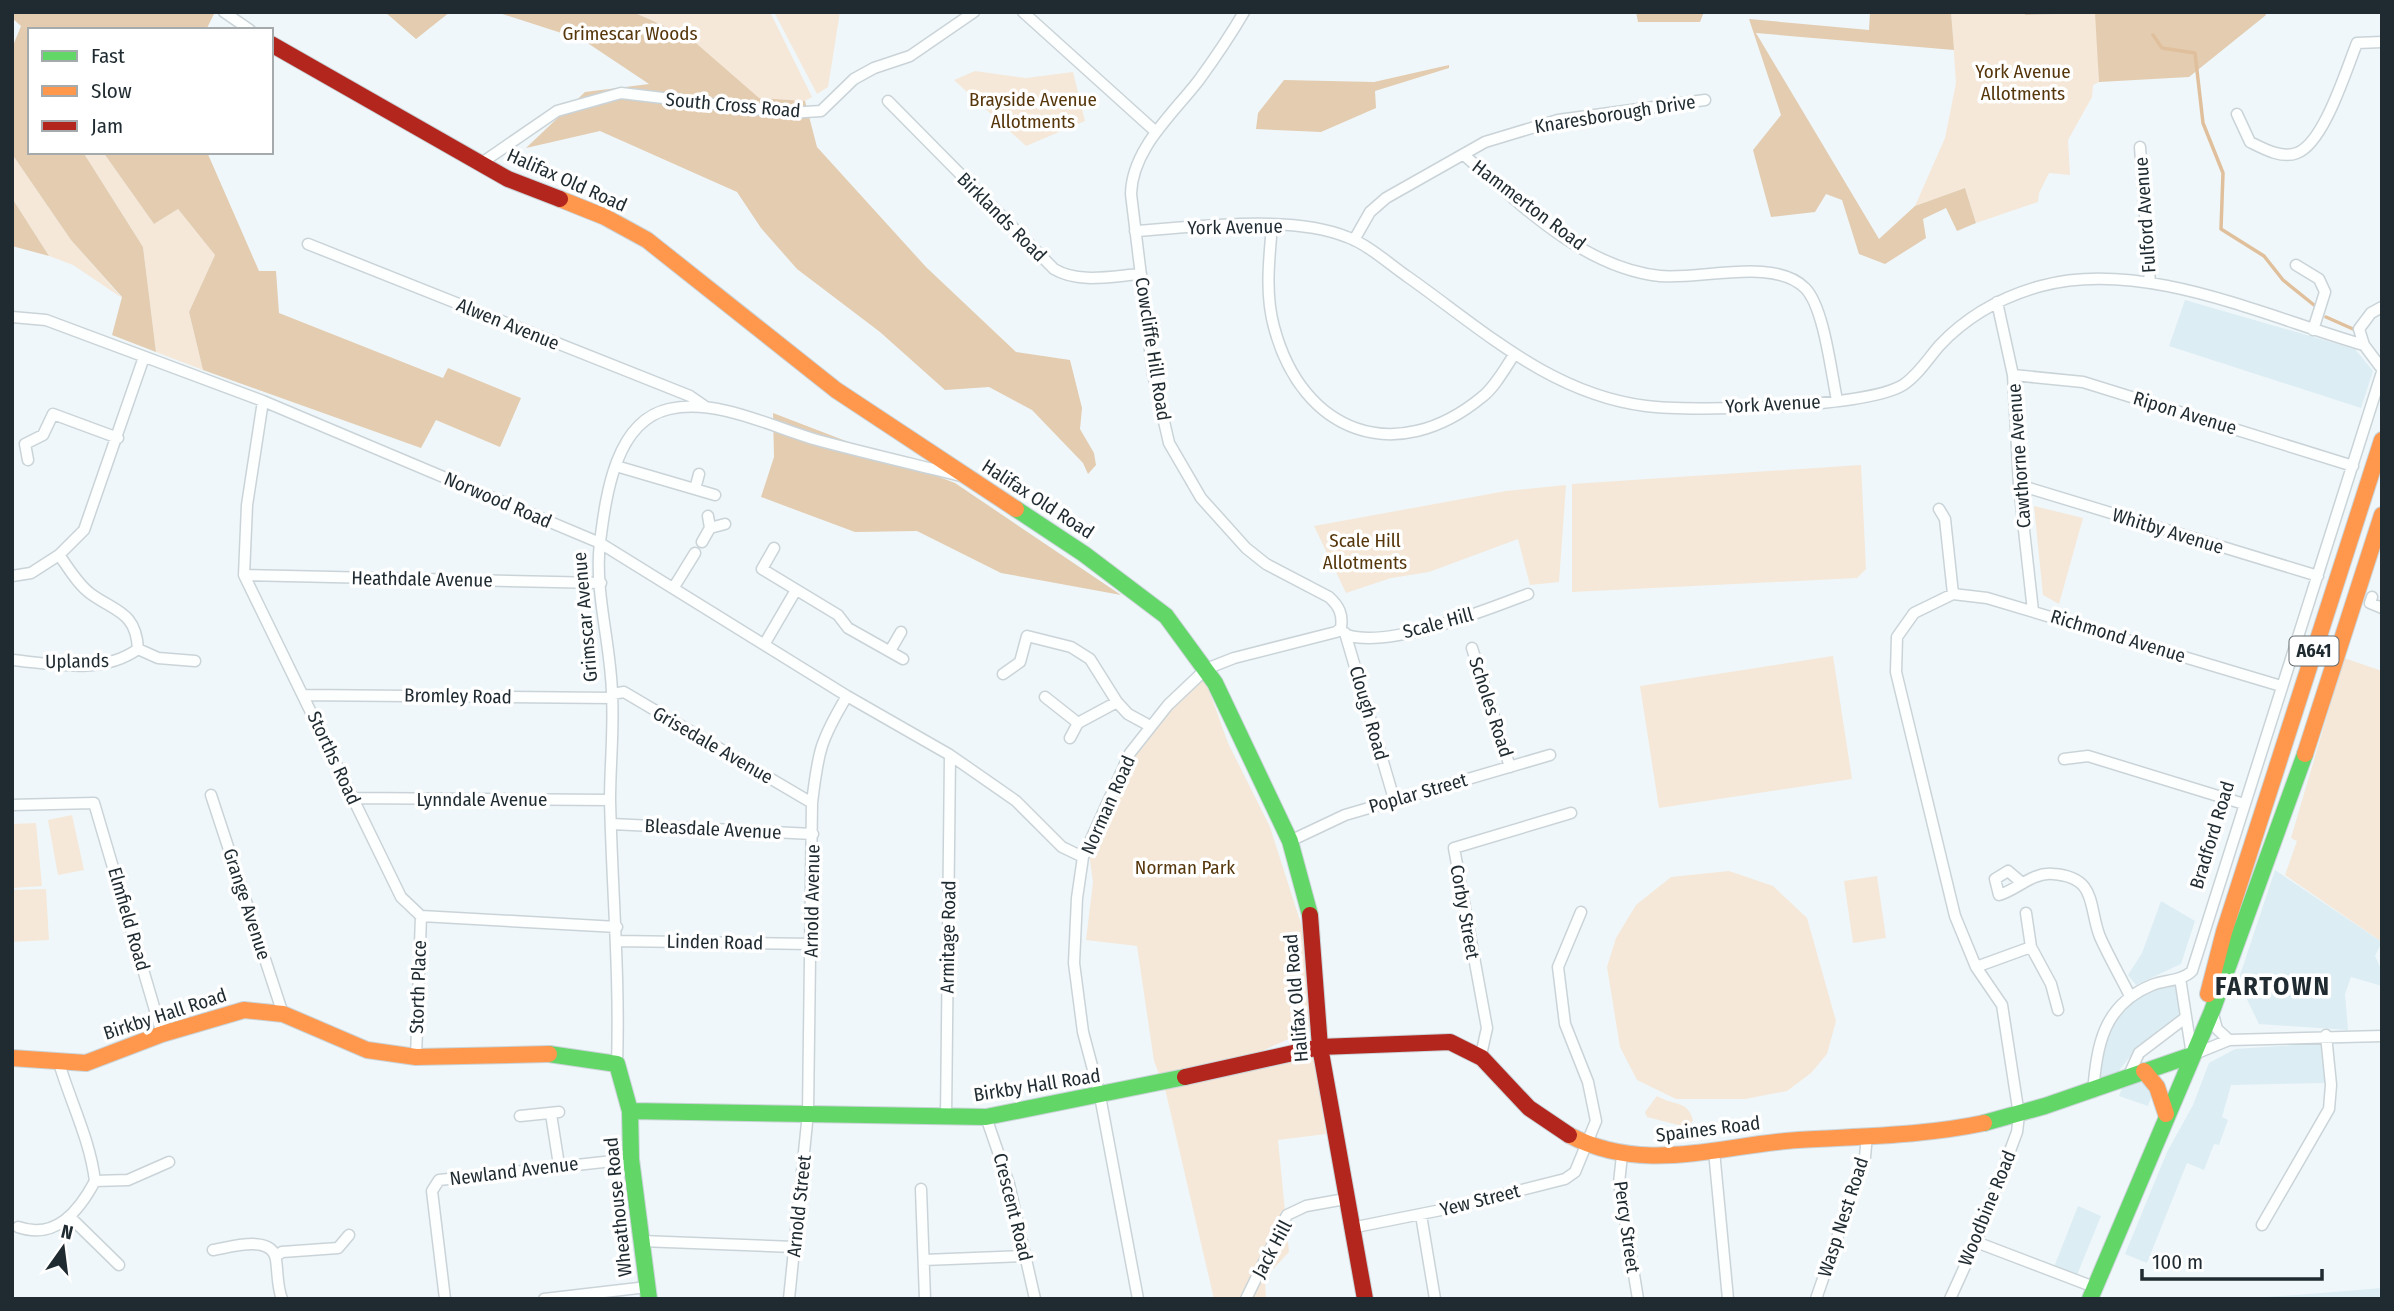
<svg xmlns="http://www.w3.org/2000/svg" width="2394" height="1311" font-family="'Fira Sans Condensed',sans-serif">
	<style>
		.built { fill: #dcedf4 }
		.green { fill: #f5e8d8 }
		.forest { fill: #e3ccb0 }
		.lines { fill: none; stroke-linecap: round; stroke-linejoin: round }
		.stream { stroke: #e0c09c; stroke-width: 3.5 }
		.street-casing { stroke: #cad4d8; stroke-width: 13 }
		.fast-casing { stroke: #cad4d8; stroke-width: 18 }
		.slow-casing { stroke: #cad4d8; stroke-width: 18 }
		.jam-casing { stroke: #cad4d8; stroke-width: 18 }
		.street { stroke: #fdfefe; stroke-width: 10 }
		.fast { stroke: #63d668; stroke-width: 16 }
		.slow { stroke: #ff974d; stroke-width: 16 }
		.jam { stroke: #b3261e; stroke-width: 16 }
		.labels { text-anchor: middle; dominant-baseline: central; stroke-width: 7; stroke-linejoin: round; paint-order: stroke }
		.shield { fill: #fff; stroke: #626b6f; stroke-width: 2 }
		.shield-label { font-size: 18px; font-weight: bold; fill: #1f2b31 }
		.park-label { font-size: 19px; fill: #56360b; stroke: #fff }
		.street-label { font-size: 19px; fill: #1f2b31; stroke: #fff }
		.district-label { font-size: 26px; font-weight: bold; letter-spacing: 2px; fill: #1f2b31; stroke: #fff }
	</style>
	<rect width="100%" height="100%" fill="#eff7fa"/>
	<path class="built" d="M2185,300L2355,349L2373,371L2361,408L2169,346Z
		M2275,870L2382,942L2375,956L2382,971V986L2351,977L2345,994L2348,1030L2259,1024L2238,981Z
		M2161,901L2195,921L2181,964L2136,985L2128,975L2142,953Z
		M2176,983L2181,1016L2136,1049L2118,1072L2098,1081L2102,1048L2113,1022L2133,999Z
		M2323,1043L2326,1083L2231,1085L2222,1117L2228,1120L2219,1145L2214,1144L2204,1170L2187,1163L2147,1263L2125,1254L2167,1152L2193,1105L2209,1063L2235,1049Z
		M2152,1074L2158,1078L2148,1106L2119,1096L2124,1084Z
		M2078,1206L2101,1216L2077,1275L2054,1267Z
		M2382,1288L2381,1299H2228L2297,1295Z"/>
	<path class="green" d="M633,12H770L812,97L805,101L759,99L689,37Z
		M774,12H840L828,87L817,94Z
		M1951,12H2025L2026,15L2096,13L2099,82L2093,85L2092,97L2068,140L2070,175L2049,173L2039,193L2038,202L1976,223L1965,188L1915,206L1945,138L1956,83Z
		M975,71L1026,78L1073,72L1085,121L1026,146L954,80Z
		M83,152H103L154,224L178,209L215,255L189,312L203,370L156,352L143,247Z
		M12,154L71,240L122,298L73,265L49,256L12,198Z
		M1861,465L1866,569L1857,578L1572,592V484Z
		M1566,485L1559,582L1530,585L1518,539L1429,572L1391,578L1346,593L1314,526L1506,491Z
		M2034,506L2083,518L2059,604L2043,595Z
		M1833,656L1852,779L1659,808L1640,686Z
		M2344,658L2382,671V942L2285,875L2297,841L2291,838Z
		M1204,676L1228,743L1270,827L1312,958L1309,1030L1264,1050L1268,1068L1314,1056L1326,1134L1278,1140L1289,1252L1265,1278L1266,1299H1214L1166,1093L1154,1061L1137,946L1086,940L1093,882L1089,853L1114,795L1144,739Z
		M72,815L84,870L58,875L48,820Z
		M36,823L42,886L12,888V824Z
		M1729,871L1773,886L1807,918L1836,1021L1827,1054L1811,1073L1787,1091L1745,1099H1676L1637,1080L1620,1047L1607,967L1616,938L1636,905L1671,877Z
		M1877,876L1886,938L1853,943L1844,881Z
		M46,889L49,940L12,942V890Z
		M1657,1096C1673,1106 1689,1100 1693,1121L1686,1127L1647,1117L1645,1112Z"/>
	<path class="forest" d="M12,12H215L206,30H30V152H83L143,247L156,352L112,335L122,297L71,240L12,154V48L21,26L12,18Z
		M385,12H450L416,39Z
		M496,12H633L689,37L759,98L805,101L817,147L926,267L1016,352L1070,360L1082,408L1080,429L1094,453L1096,465L1088,474L1083,463L1032,410L989,387L945,390L880,332L797,269L761,228L737,192L600,131L526,148L585,92L649,84L583,40Z
		M1636,12H1704L1700,22H1638Z
		M1870,12H1951L1954,50L1756,33L1879,239L1915,206L1965,188L1976,223L1957,231L1946,208L1923,219L1926,238L1885,264L1859,254L1842,200L1826,194L1815,212L1771,217L1753,150L1781,115L1749,19L1869,30Z
		M2025,12H2265L2266,15L2189,77L2099,82L2095,13L2025,15Z
		M1449,65V68L1375,91L1376,108L1321,132L1256,129L1258,113L1284,80L1374,82Z
		M103,152H207L259,271H276L279,313L443,378L448,368L521,398L500,447L436,420L421,448L203,370L189,312L215,255L178,209L154,224Z
		M12,198L49,256L12,246Z
		M773,413L955,483L1121,595L1001,573L917,531L855,532L761,497L774,457Z"/>
	<g class="lines">
		<path class="stream" d="M2153,35L2162,48L2195,53L2203,123L2223,173L2221,229L2264,256L2283,280L2314,305
			M2326,317L2353,329"/>
		<g class="street-casing">
			<path id="street" d="M224,12L250,30
				M1023,12L1156,132
				M888,101L1054,269C1079,284 1112,276 1141,274
				M2237,114L2250,142C2264,149 2282,159 2297,153C2324,143 2346,70 2357,43L2382,42
				M2140,147L2150,283
				M1464,155C1519,203 1583,268 1660,276C1701,280 1774,257 1805,288C1824,307 1831,372 1837,400
				M480,164L557,111L621,93L789,113L821,111L854,79L874,68L910,56L974,12
				M1272,226C1269,260 1265,294 1274,327C1302,433 1396,468 1482,397C1495,387 1505,368 1514,355
				M1135,231C1195,227 1292,214 1347,237C1369,245 1389,264 1408,277C1483,330 1551,394 1646,406C1693,412 1865,408 1903,385C1917,376 1928,359 1939,346C1967,316 2001,297 2041,286C2143,258 2266,317 2364,345L2359,329L2371,313L2382,307
				M1354,240L1370,212L1386,198L1485,142L1558,120L1705,100
				M308,244L690,396L706,407
				M2296,265L2319,279L2325,292L2313,330
				M1997,302L2013,375L2019,485L2033,611
				M12,317L46,320L263,401L600,543L847,696L950,755L1016,801L1062,847L1083,857
				M2364,345L2382,369
				M2013,375L2083,382L2353,466
				M263,401L247,505L244,575L401,897L421,916L617,927
				M28,460L25,444L43,435L53,414L118,438
				M616,466L715,495
				M2019,485L2318,576
				M695,489L699,474
				M1939,509L1945,519L1953,594
				M710,528L725,524
				M702,542L710,528L708,516
				M774,548L762,569L838,615L848,628L903,659
				M244,575L601,583
				M12,576L31,573L59,555L84,530L144,357
				M674,587L695,553
				M2372,597L2370,603L2382,608
				M1345,633L1394,799
				M1347,635C1389,649 1486,610 1528,594
				M765,643L796,590
				M1472,648L1510,767
				M138,649L158,658L195,661
				M890,651L901,632
				M12,660C54,664 102,675 138,649C136,612 116,612 91,594C78,585 68,567 59,555
				M1003,674L1020,662L1027,636L1071,647L1090,659L1117,702L1128,714L1150,726
				M612,694L624,692L812,803
				M304,695L612,698
				M1045,697L1078,723L1117,702
				M1070,738L1078,723
				M2064,759L2088,756L2244,804
				M211,795L283,1014
				M353,798L610,800
				M12,805L94,803L162,1034
				M612,824L813,834
				M1290,841L1345,815L1550,755
				M2021,882L2008,871L1995,879L1999,895C2017,890 2032,872 2053,874C2098,877 2088,907 2100,937C2109,957 2120,976 2130,996
				M2026,913L2031,947L2051,984L2058,1010
				M618,941L811,944
				M1976,967L2031,947
				M2180,978L2192,1055L2229,1040L2382,1036
				M2213,1014L2217,1029L2229,1040
				M1481,1055L1487,1028L1454,848L1571,813
				M416,1057L421,916
				M617,1064C620,976 612,889 610,800C610,765 614,730 612,694C611,644 594,592 600,542C606,496 615,421 669,409C717,398 772,427 817,440C865,453 913,464 961,476
				M2128,1077L2139,1053L2185,1018
				M2093,1092C2097,1045 2103,1005 2152,985C2165,980 2182,981 2192,971L2382,372
				M551,1114L559,1165
				M520,1116L559,1112
				M986,1117L1009,1184L1035,1299
				M946,1118L950,755
				M1714,1151L1728,1299
				M1622,1155L1619,1183L1638,1299
				M95,1181L128,1180L169,1162
				M921,1189L925,1299
				M1421,1215L1435,1299
				M71,1218L119,1265
				M2262,1225L2329,1109L2331,1085L2326,1035
				M18,1227C56,1240 79,1211 95,1181C90,1140 71,1103 59,1063
				M1351,1228L1446,1209L1565,1179L1575,1172L1596,1121L1588,1082L1565,1024L1558,967L1581,912
				M641,1241L794,1247
				M1976,1242L2094,1287
				M213,1250C231,1247 273,1234 276,1260C278,1273 277,1287 282,1299
				M276,1256L282,1252L338,1248L349,1235
				M924,1260L1025,1256
				M445,1299L432,1191L439,1180L631,1159
				M544,1299L647,1287
				M789,1299L808,1113L812,803C818,752 820,741 847,696
				M1138,1299L1100,1096L1083,1032L1074,963L1077,898L1083,857L1130,753L1168,705L1206,669L1234,658L1336,632L1341,628C1343,614 1339,606 1329,597L1266,564L1246,548L1201,498L1169,443L1153,374L1131,194C1132,149 1172,115 1199,80C1215,58 1230,36 1244,12
				M1246,1299L1287,1215L1306,1206L1345,1199
				M1816,1299L1865,1157L1867,1135
				M1950,1299L1976,1242L2017,1132L2019,1115L2002,1005L1976,967L1955,916L1896,672L1897,637L1914,613L1953,594L1987,598L2281,686"/>
		</g>
		<g class="fast-casing">
			<path id="fast" d="M1016,509L1084,554L1166,616L1215,683L1290,841L1310,915
				M549,1054L617,1064L630,1111L631,1159L649,1299
				M630,1111L986,1117L1185,1077
				M1984,1123L2045,1106L2192,1055
				M2090,1299L2212,1011L2305,754"/>
		</g>
		<g class="slow-casing">
			<path id="slow" d="M560,199L605,217L647,240L836,390L1016,509
				M2305,754L2382,515
				M2208,994L2224,932L2382,440
				M12,1058L86,1063L162,1034L244,1010L283,1014L367,1050L416,1057L549,1054
				M2144,1071L2157,1087L2166,1114
				M1569,1135C1644,1175 1719,1145 1798,1140C1861,1136 1922,1136 1984,1123"/>
		</g>
		<g class="jam-casing">
			<path id="jam" d="M271,44L508,179L560,199
				M1310,915L1320,1047L1365,1299
				M1185,1077L1320,1047L1450,1042L1482,1058L1529,1108L1569,1135"/>
		</g>
		<use href="#street" class="street"/>
		<use href="#fast" class="fast"/>
		<use href="#slow" class="slow"/>
		<use href="#jam" class="jam"/>
	</g>
	<g class="labels">
		<rect class="shield" x="2289.5" y="636.5" width="49" height="29" rx="5"/>
		<g class="shield-label">
			<text x="2314" y="651">A641</text>
		</g>
		<g class="park-label">
			<text x="630" y="33">Grimescar Woods</text>
			<text x="2023" y="71">York Avenue<tspan x="2023" dy="22">Allotments</tspan></text>
			<text x="1033" y="99">Brayside Avenue<tspan x="1033" dy="22">Allotments</tspan></text>
			<text x="1365" y="540">Scale Hill<tspan x="1365" dy="22">Allotments</tspan></text>
			<text x="1185" y="867">Norman Park</text>
		</g>
		<g class="street-label">
			<text transform="translate(733 105) rotate(5)">South Cross Road</text>
			<text transform="translate(1615 114) rotate(-9)">Knaresborough Drive</text>
			<text transform="translate(567 180) rotate(24)">Halifax Old Road</text>
			<text transform="translate(1529 205) rotate(37)">Hammerton Road</text>
			<text transform="translate(2145 215) rotate(-94)">Fulford Avenue</text>
			<text transform="translate(1002 217) rotate(45)">Birklands Road</text>
			<text transform="translate(1235 227) rotate(-1)">York Avenue</text>
			<text transform="translate(508 324) rotate(22)">Alwen Avenue</text>
			<text transform="translate(1153 349) rotate(81)">Cowcliffe Hill Road</text>
			<text transform="translate(1773 404) rotate(-3)">York Avenue</text>
			<text transform="translate(2185 413) rotate(17)">Ripon Avenue</text>
			<text transform="translate(2019 456) rotate(-94)">Cawthorne Avenue</text>
			<text transform="translate(1038 499) rotate(33)">Halifax Old Road</text>
			<text transform="translate(498 500) rotate(23)">Norwood Road</text>
			<text transform="translate(2168 531) rotate(17)">Whitby Avenue</text>
			<text transform="translate(422 579) rotate(1)">Heathdale Avenue</text>
			<text transform="translate(585 617) rotate(-95)">Grimscar Avenue</text>
			<text transform="translate(1438 623) rotate(-15)">Scale Hill</text>
			<text transform="translate(2118 636) rotate(17)">Richmond Avenue</text>
			<text transform="translate(77 661) rotate(-1)">Uplands</text>
			<text transform="translate(458 696) rotate(1)">Bromley Road</text>
			<text transform="translate(1491 707) rotate(72)">Scholes Road</text>
			<text transform="translate(1369 713) rotate(74)">Clough Road</text>
			<text transform="translate(713 745) rotate(30)">Grisedale Avenue</text>
			<text transform="translate(334 758) rotate(65)">Storths Road</text>
			<text transform="translate(1418 793) rotate(-16)">Poplar Street</text>
			<text x="482" y="799">Lynndale Avenue</text>
			<text transform="translate(1108 805) rotate(-66)">Norman Road</text>
			<text transform="translate(713 829) rotate(3)">Bleasdale Avenue</text>
			<text transform="translate(2212 835) rotate(-73)">Bradford Road</text>
			<text transform="translate(812 901) rotate(-89)">Arnold Avenue</text>
			<text transform="translate(247 904) rotate(72)">Grange Avenue</text>
			<text transform="translate(1465 912) rotate(80)">Corby Street</text>
			<text transform="translate(129 919) rotate(74)">Elmfield Road</text>
			<text transform="translate(948 937) rotate(-89)">Armitage Road</text>
			<text transform="translate(715 942) rotate(1)">Linden Road</text>
			<text transform="translate(418 987) rotate(-88)">Storth Place</text>
			<text transform="translate(1296 998) rotate(-95)">Halifax Old Road</text>
			<text transform="translate(165 1014) rotate(-18)">Birkby Hall Road</text>
			<text transform="translate(1037 1085) rotate(-9)">Birkby Hall Road</text>
			<text transform="translate(1708 1129) rotate(-7)">Spaines Road</text>
			<text transform="translate(514 1171) rotate(-7)">Newland Avenue</text>
			<text transform="translate(1480 1200) rotate(-14)">Yew Street</text>
			<text transform="translate(799 1206) rotate(-84)">Arnold Street</text>
			<text transform="translate(618 1207) rotate(-96)">Wheathouse Road</text>
			<text transform="translate(1013 1207) rotate(76)">Crescent Road</text>
			<text transform="translate(1987 1208) rotate(-68)">Woodbine Road</text>
			<text transform="translate(1843 1217) rotate(-72)">Wasp Nest Road</text>
			<text transform="translate(1627 1227) rotate(82)">Percy Street</text>
			<text transform="translate(1272 1249) rotate(-62)">Jack Hill</text>
		</g>
		<g class="district-label">
			<text x="2273" y="986">FARTOWN</text>
		</g>
	</g>
	<rect width="2394" height="1311" fill="none" stroke="#1f2b31" stroke-width="28"/>
	<rect x="28" y="28" width="245" height="126" fill="#ffffff" stroke="#a5aaad" stroke-width="2"/>
	<rect x="42" y="51" width="35" height="10" fill="#63d668" stroke="#a5aaad" stroke-width="2"/>
	<text x="91" y="63" font-size="21" fill="#1f2b31">Fast</text>
	<rect x="42" y="86" width="35" height="10" fill="#ff974d" stroke="#a5aaad" stroke-width="2"/>
	<text x="91" y="98" font-size="21" fill="#1f2b31">Slow</text>
	<rect x="42" y="121" width="35" height="10" fill="#b3261e" stroke="#a5aaad" stroke-width="2"/>
	<text x="91" y="133" font-size="21" fill="#1f2b31">Jam</text>
	<g transform="translate(63 1248) rotate(14)" stroke="#ffffff" stroke-width="5" paint-order="stroke">
	<path d="M0-5L12 26L0 18L-12 26Z" fill="#1f2b31"/>
	<text y="-10" font-size="19" font-weight="bold" text-anchor="middle" fill="#1f2b31">N</text>
	</g>
	<path d="M2142 1269v10h180v-10" fill="none" stroke="#1f2b31" stroke-width="3.5"/>
	<text x="2152" y="1269" font-size="21" fill="#1f2b31" stroke="#ffffff" stroke-width="5" paint-order="stroke">100 m</text>
</svg>
